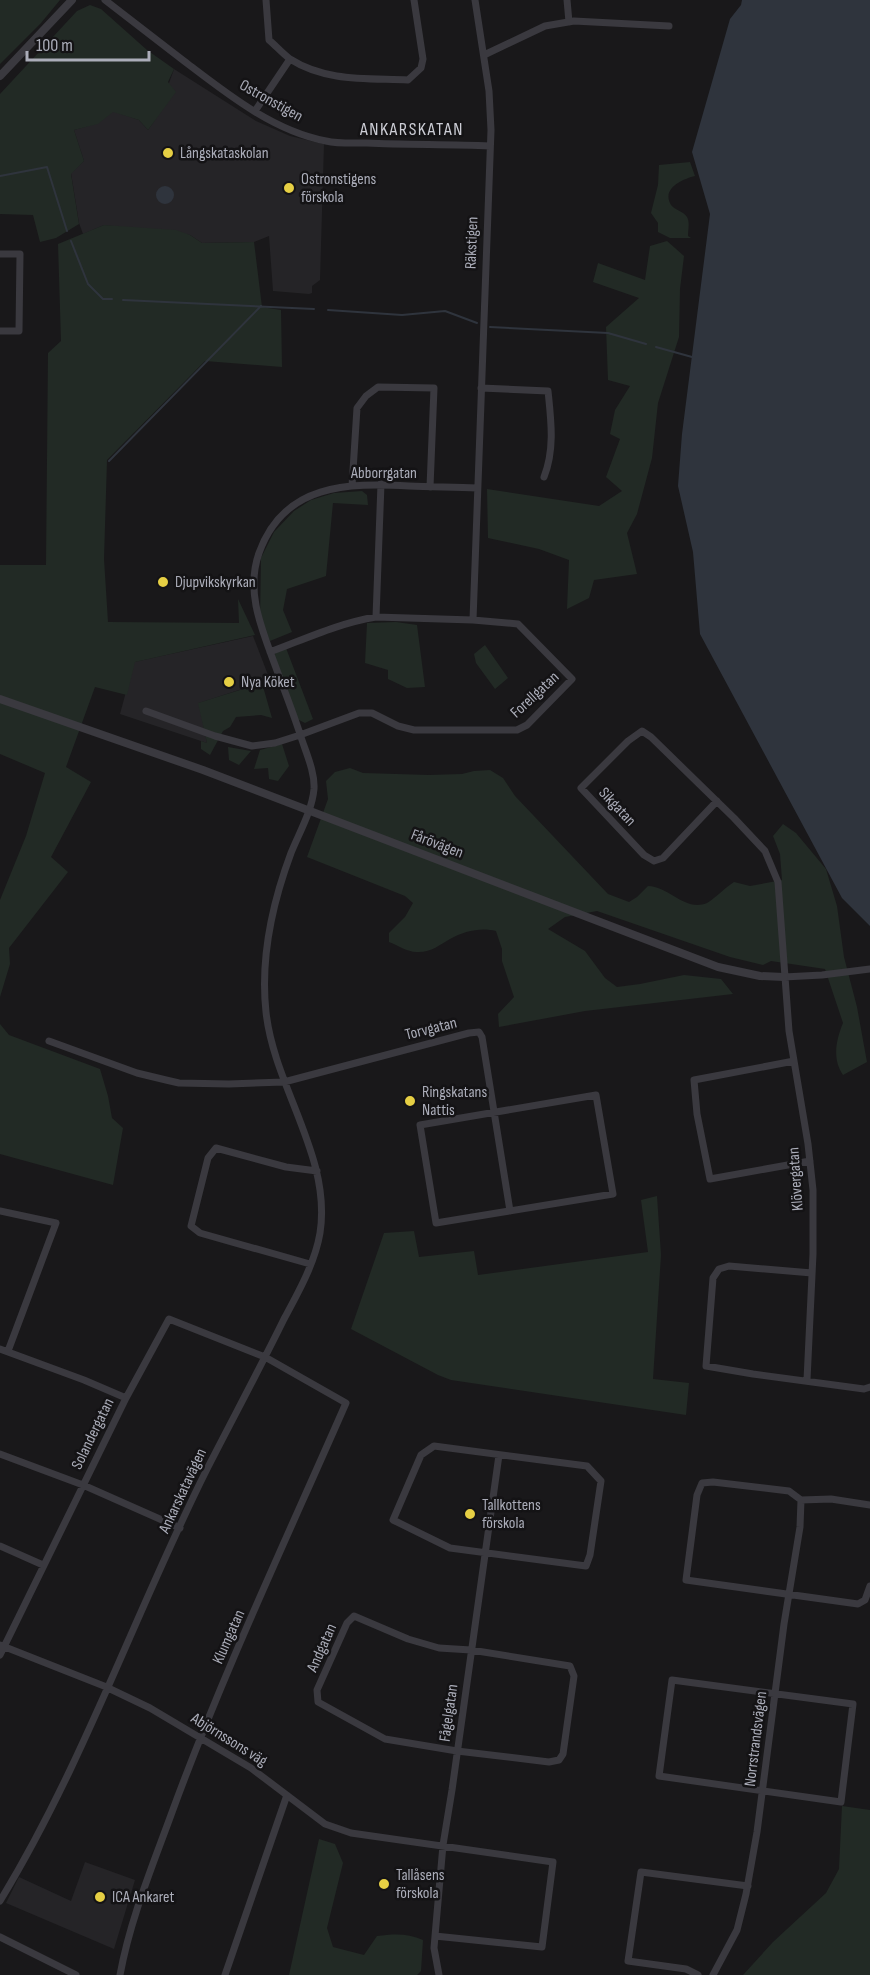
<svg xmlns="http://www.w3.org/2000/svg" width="870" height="1975" font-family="'Sofia Sans Condensed',sans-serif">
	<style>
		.built { fill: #252427 }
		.green { fill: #222a25 }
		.water { fill: #2f343d }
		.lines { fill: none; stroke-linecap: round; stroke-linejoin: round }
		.stream { stroke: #2f343d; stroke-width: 2 }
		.minor { stroke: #3a393f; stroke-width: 7 }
		.tertiary { stroke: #3a393f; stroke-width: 8 }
		.poi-dot { fill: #e6cf44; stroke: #141315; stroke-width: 2 }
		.labels { text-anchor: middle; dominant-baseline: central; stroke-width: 5; stroke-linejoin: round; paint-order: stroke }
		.street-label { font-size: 16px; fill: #abadb9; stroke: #141315 }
		.poi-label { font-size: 16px; fill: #abadb9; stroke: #141315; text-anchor: start }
		.neighbourhood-label { font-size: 18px; letter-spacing: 1.5px; fill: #cccdd5; stroke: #141315 }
	</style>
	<rect width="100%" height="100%" fill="#19181a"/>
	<path class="built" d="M174,69L256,121L290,136L324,144L320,280L312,286V293L309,294L273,291L269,236L254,242L202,243L190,235L104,225L83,234L79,223L71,173L84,161L74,130L98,123L113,111L139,120L148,130L157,117Z
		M253,636L270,680L199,703L207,743L120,714L134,662Z
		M85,1862L135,1880L114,1949L6,1903L19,1877L71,1901Z"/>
	<path class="green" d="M0,0H60L41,23L0,64Z
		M90,5L101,9L147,50L174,69L168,82L176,92L148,130L139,120L113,112L98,124L74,130L84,161L71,174L79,224L56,238L40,242L33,215L0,214V94L77,11Z
		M690,162L695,176C683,179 661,188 671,205C675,210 683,211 687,217C690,222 688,230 688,236L691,238H670L658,232V223L651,213L658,185L659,165Z
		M104,225L176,230L190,235L202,243L254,242L262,307L281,310L282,367L205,361L107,460L104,559L108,622L239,623L238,599L255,635L135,662L127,695L95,687L66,767L91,782L51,857L68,872L9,948L10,964L0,997V900L26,836L45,773L0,754V565H46L48,353L61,341L58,244Z
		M667,241L684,256L680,289L679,337L658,403L652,458L637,514L627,533L637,574L594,580L589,598L567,609L569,560L539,549L488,538L487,489L599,506L622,491L606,477L620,439L610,434L615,410L630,386L608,380L606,327L639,298L593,282L598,263L645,280L650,246Z
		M362,491L367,495L368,505L333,503L326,576L287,589L283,610L292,632L270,641L260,620L261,558L274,532L294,511L311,500L334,493Z
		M396,622L417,625L425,687L407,688L388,679V670L365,663L367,623Z
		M485,645L508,678L495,689L476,663L474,654Z
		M286,648L313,719L305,723L297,719L274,656L277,651Z
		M262,683L272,718L261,715L236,717L230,727L223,731L210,755L201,749V741L207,743L198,703Z
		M282,744L289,766L278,781L269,779L268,768L254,769L260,750Z
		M228,747L251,751L239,765L229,760Z
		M350,768L363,773L429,775L462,774L474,771L490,770L503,778L515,796L608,894L629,902L637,897L648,886C670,887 685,912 707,903C714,899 726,887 734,882L750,886L782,880L780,854L773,836L783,824L796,833L826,869L837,906L844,957L857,1007L867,1062L843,1075C832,1059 836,1040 843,1023L825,969L771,961L763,965L730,957L597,911L565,917L548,929L585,951L605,978L617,987L640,984L684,975L721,979L733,994L585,1011L499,1027L498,1014L514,997L502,961V949L496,931C481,927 464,931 450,939C439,945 431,953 416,952C408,952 397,945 389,942V933L405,917L413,903L405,896L307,857L328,799L326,781L335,772Z
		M0,1024L9,1035L100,1069L108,1096L112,1118L123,1128L113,1185L0,1154Z
		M657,1196L661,1255L653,1379L689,1383L686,1415L451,1380L438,1375L351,1329L384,1233L414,1231L419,1257L474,1251L478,1275L648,1252L641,1200Z
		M842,1806L870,1810V1975H743L773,1942L826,1893L839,1869Z
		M319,1839L335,1844L343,1863L327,1928L333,1947L364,1955L377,1936C393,1934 408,1933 423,1940L421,1971L417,1975H289Z"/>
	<path class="water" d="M742,0H870V926L842,898L700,634L693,552L678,486L682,434L710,214L692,152L730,19L741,5Z
		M156 195a9 9 0 1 1 18 0a9 9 0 1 1-18 0Z"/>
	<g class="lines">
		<path class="stream" d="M0,176L47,167L67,231
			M71,241L88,284L103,299H112
			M123,300L314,309
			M328,310L402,315L445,311L477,323
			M490,327L608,333L646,344
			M656,347L692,357
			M109,461L261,306"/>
		<path class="minor" d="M105,0C131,20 158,41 184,61C226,93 273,131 326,141C339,144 354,143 367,143C408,145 449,144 490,146
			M266,0L269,40C276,46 283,54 290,59C326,82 368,78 408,80L421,68L423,59L414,0
			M567,0L569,22
			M484,55L545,26L574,21L669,26
			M255,111L290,59
			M0,254H20L19,331H0
			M481,388L548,391C551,420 555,449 544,477
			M352,486L357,408L366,396L378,387L434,388L430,487
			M376,617L381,484
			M473,620L491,130L489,91L475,0
			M146,711L215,736L252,746L275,743L300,735L359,713H372L398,726L414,730H517L527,725L572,679L518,624L473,620L376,617C339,623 305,639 270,652
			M717,801L663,858L654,861L644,855L581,788L628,741L642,731L651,737L734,818L765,851L778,882L789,1031L808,1144L813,1190V1254L807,1380
			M784,977L822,975L870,969
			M49,1041L137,1073L166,1080L179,1083L229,1084L284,1082L469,1033L479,1032L482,1037L510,1211
			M794,1061L694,1080L697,1114L710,1179L810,1161
			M596,1095L613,1194L436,1223L420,1125Z
			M0,1211L56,1223L8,1351
			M310,1264L200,1233L191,1226L208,1158L216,1148L286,1167L317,1171
			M812,1273L729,1266L719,1269L713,1278L706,1366L753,1374L864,1389L870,1387
			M0,1349L84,1380L126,1398
			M434,1446L587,1466L601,1481L590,1555L586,1566L450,1548L393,1520L421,1455Z
			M0,1454L83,1485L180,1528
			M801,1500L789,1491L713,1482L702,1483L697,1495L686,1580L858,1604L865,1600L870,1586
			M801,1500L831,1499L870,1505
			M0,1546L43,1565
			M354,1616L408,1639L439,1648L471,1650L570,1666L574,1676L563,1754L559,1760L549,1762L457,1751L385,1739L318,1702L317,1690L347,1623Z
			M0,1645L104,1686L150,1708L251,1768L325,1824L351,1833L553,1862L542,1947L435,1936
			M0,1655L126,1398L169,1319L265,1357L346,1403C286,1540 222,1675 171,1815C152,1867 130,1920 120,1975
			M672,1680L853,1704L841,1802L659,1776Z
			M0,1901C83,1765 135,1613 206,1471C232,1420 259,1370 284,1319C298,1293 315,1263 320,1233C332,1157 274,1087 266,1012C260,957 272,904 291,853C299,833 312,811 314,789C315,773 307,755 302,740C295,718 287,697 279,676C265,636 244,595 259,553C284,483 348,483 409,486C432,487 454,487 477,488
			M0,1937L76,1975
			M225,1975L287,1795
			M439,1975L434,1948L435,1936L443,1845L452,1790L499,1455
			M698,1975L686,1969L628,1961L641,1872L748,1886
			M713,1975L737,1930L746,1894L757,1832L784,1624L800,1527L801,1500"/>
		<path class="tertiary" d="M0,76L72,0
			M0,699L203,770L718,967L760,976L784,977"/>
	</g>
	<g class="poi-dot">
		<circle cx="168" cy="153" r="6"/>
		<circle cx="289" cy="188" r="6"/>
		<circle cx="163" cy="582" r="6"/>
		<circle cx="229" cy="682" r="6"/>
		<circle cx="410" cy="1101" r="6"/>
		<circle cx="470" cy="1514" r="6"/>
		<circle cx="384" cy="1884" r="6"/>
		<circle cx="100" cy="1897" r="6"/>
	</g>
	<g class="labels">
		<g class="street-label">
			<text transform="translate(271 101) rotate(29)">Ostronstigen</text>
			<text transform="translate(472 243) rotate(-88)">Räkstigen</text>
			<text x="384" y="473">Abborrgatan</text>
			<text transform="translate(535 695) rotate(-43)">Forellgatan</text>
			<text transform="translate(617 807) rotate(47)">Sikgatan</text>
			<text transform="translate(437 844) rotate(21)">Fårövägen</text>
			<text transform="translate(431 1029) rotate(-14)">Torvgatan</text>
			<text transform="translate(796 1179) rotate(-94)">Klövergatan</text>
			<text transform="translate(93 1434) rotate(-64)">Solandergatan</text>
			<text transform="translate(183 1491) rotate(-65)">Ankarskatavägen</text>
			<text transform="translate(229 1637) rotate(-66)">Klumgatan</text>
			<text transform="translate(322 1648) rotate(-66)">Andgatan</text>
			<text transform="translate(449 1713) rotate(-82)">Fågelgatan</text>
			<text transform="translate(756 1739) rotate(-83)">Norrstrandsvägen</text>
			<text transform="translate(229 1740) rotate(32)">Abjörnssons väg</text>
		</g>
		<g class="poi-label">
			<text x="180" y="153">Långskataskolan</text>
			<text x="301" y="179">Ostronstigens<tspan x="301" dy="18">förskola</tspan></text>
			<text x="175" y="582">Djupvikskyrkan</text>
			<text x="241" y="682">Nya Köket</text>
			<text x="422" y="1092">Ringskatans<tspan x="422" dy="18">Nattis</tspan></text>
			<text x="482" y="1505">Tallkottens<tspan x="482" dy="18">förskola</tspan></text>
			<text x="396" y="1875">Tallåsens<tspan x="396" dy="18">förskola</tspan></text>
			<text x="112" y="1897">ICA Ankaret</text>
		</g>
		<g class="neighbourhood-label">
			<text x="412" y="129">ANKARSKATAN</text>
		</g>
	</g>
	<path d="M27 51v9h122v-9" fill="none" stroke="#abadb9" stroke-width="3"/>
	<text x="36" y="51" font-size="18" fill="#abadb9" stroke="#141315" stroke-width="4.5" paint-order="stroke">100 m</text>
</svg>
